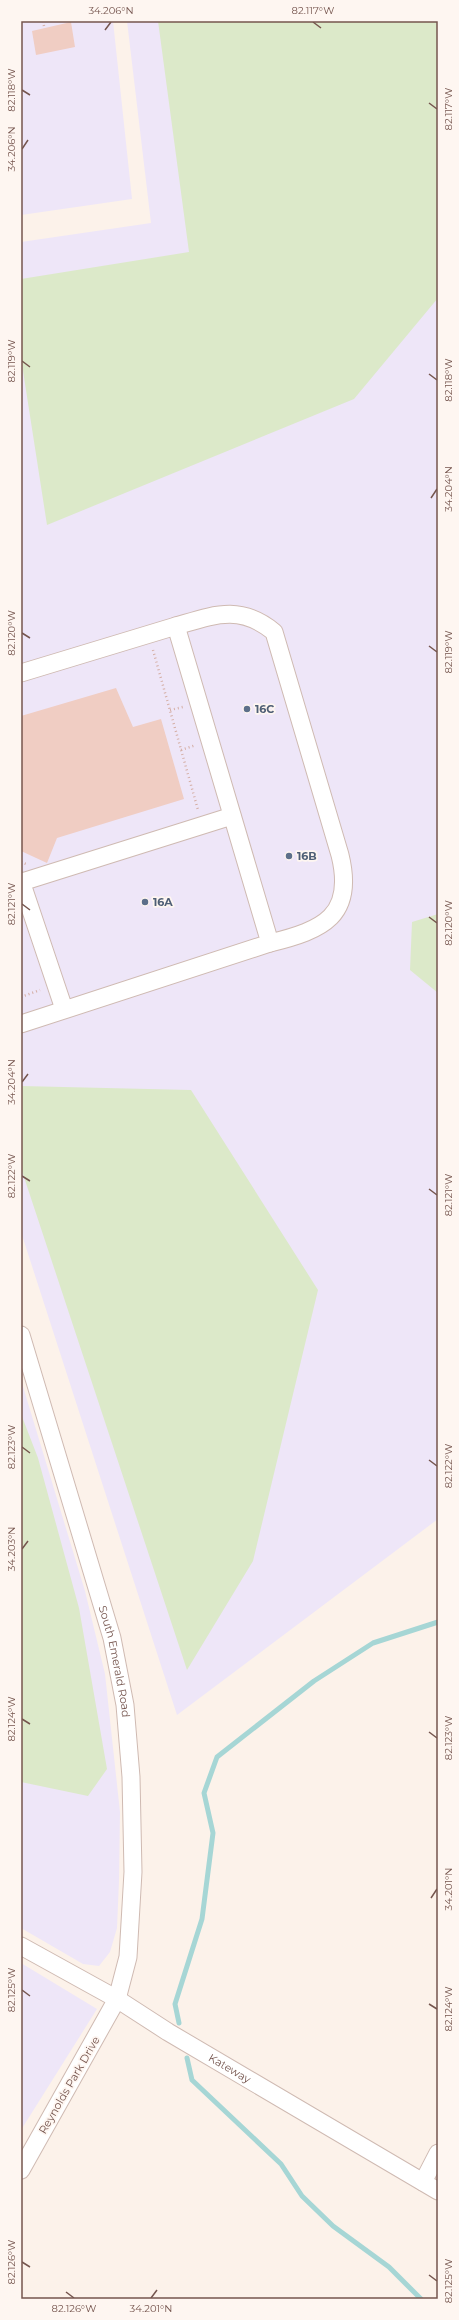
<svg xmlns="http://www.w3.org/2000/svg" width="459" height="2320" font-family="Montserrat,sans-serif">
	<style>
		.education { fill: #eee6f8 }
		.green { fill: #dce9c9 }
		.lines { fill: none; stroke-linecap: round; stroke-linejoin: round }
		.stream { stroke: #a6d6d5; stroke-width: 5 }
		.building { fill: #f0cdc3 }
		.minor-casing { stroke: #cfbab2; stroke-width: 19 }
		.path { stroke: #d5afa6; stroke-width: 2.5; stroke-dasharray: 1 3; stroke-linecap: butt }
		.minor { stroke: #fff; stroke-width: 17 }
		.ticks { fill: none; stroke: #75554e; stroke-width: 1.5 }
		.service-dot { fill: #5c6f8a; stroke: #fef6f1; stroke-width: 1.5 }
		.labels { text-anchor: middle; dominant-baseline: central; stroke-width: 3.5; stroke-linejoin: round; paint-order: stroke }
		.service-label { font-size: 11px; font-weight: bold; fill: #4e5e75; stroke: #fef6f1; text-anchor: start }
		.street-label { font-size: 11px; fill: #75554e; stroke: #fef6f1 }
		.neatline { fill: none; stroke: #75554e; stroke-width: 1.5 }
		.ticks-label { font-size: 10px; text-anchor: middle; fill: #75554e }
	</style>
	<rect width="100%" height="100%" fill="#fcf2ea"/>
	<path class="education" d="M21,21H113L132,199L21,215Z
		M127,21H438V1519L177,1715L21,1232V242L151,223Z
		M21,1380L85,1591L105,1674L120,1812L119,1881L117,1928L110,1952L99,1966L83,1964L21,1928Z
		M21,1963L97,2009L21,2130Z"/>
	<path class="green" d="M158,21H438V298L354,399L47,525L21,358V279L189,252Z
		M438,914V993L410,970L412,922Z
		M21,1086L191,1090L318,1290L253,1561L187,1670L21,1168Z
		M21,1414L38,1458L79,1608L107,1769L88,1796L21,1782Z"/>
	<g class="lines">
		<path class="stream" d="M179,2023L175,2004L202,1919L213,1833L204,1793L217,1757L314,1681L373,1643L438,1622
			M187,2058L192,2080L281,2164L302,2196L333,2226L389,2267L421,2299"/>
	</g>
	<path class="building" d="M71,22L75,47L36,55L32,31Z
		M116,688L133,727L161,719L184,799L57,838L47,863L21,851V716Z"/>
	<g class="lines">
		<g class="minor-casing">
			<g id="minor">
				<path d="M176,626C214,615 240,604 274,632L340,855C355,916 323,930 270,943"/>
				<path d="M21,673L176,626L270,943L21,1024"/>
				<path d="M21,881L64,1009"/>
				<path d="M22,882L232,816"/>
				<path id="s1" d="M21,1335L112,1638L125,1705L131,1777L133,1872L128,1957L117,1999L21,2170"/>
				<path id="s2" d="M21,1946L117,1999L168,2032L438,2191"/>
				<path d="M423,2182L438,2153"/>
			</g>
		</g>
		<path class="path" d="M43,21L44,26
			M153,650L198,810
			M170,710L183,707
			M181,750L196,745
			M21,862L26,864
			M21,997L40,990"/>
		<use href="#minor" class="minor"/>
	</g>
	<path class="ticks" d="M313,22L321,28M105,30L111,22M22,90L30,95M429,103L437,109M22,149L28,140M22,361L30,367M429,374L437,380M431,498L437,489M22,633L30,638M429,646L437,652M22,904L30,910M429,917L437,923M22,1082L28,1074M22,1176L30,1181M429,1189L437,1195M22,1447L30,1453M429,1460L437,1466M22,1549L28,1541M22,1719L30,1724M429,1732L437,1738M431,1898L437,1889M22,1990L30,1996M429,2004L437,2009M22,2262L30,2267M429,2275L437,2281M66,2292L74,2298M151,2298L157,2290"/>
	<g class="service-dot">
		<circle cx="247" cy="709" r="4"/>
		<circle cx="289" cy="856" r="4"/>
		<circle cx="145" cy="902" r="4"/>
	</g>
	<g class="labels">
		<g class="service-label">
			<text x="255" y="709">16C</text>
			<text x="297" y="856">16B</text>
			<text x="153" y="902">16A</text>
		</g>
		<g class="street-label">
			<text stroke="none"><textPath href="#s1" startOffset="340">South Emerald Road</textPath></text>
			<text stroke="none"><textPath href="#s2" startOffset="242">Kateway</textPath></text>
			<text transform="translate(69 2085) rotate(-60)">Reynolds Park Drive</text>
		</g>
	</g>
	<rect width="459" height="2320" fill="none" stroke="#fef6f1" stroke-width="44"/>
	<rect x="22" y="22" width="415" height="2276" class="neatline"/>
	<g class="ticks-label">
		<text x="111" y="14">34.206°N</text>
		<text x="313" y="14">82.117°W</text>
		<text transform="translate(11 90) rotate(-90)" y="4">82.118°W</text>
		<text transform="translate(448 109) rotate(-90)" y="4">82.117°W</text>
		<text transform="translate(11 149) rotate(-90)" y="4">34.206°N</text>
		<text transform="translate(11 361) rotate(-90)" y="4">82.119°W</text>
		<text transform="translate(448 380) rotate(-90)" y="4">82.118°W</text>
		<text transform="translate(448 489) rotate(-90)" y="4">34.204°N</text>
		<text transform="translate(11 633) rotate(-90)" y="4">82.120°W</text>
		<text transform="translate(448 652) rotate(-90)" y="4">82.119°W</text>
		<text transform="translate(11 904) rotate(-90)" y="4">82.121°W</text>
		<text transform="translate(448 923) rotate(-90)" y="4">82.120°W</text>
		<text transform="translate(11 1082) rotate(-90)" y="4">34.204°N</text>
		<text transform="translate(11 1176) rotate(-90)" y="4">82.122°W</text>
		<text transform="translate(448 1195) rotate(-90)" y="4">82.121°W</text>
		<text transform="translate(11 1447) rotate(-90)" y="4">82.123°W</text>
		<text transform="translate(448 1466) rotate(-90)" y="4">82.122°W</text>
		<text transform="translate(11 1549) rotate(-90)" y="4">34.203°N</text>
		<text transform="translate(11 1719) rotate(-90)" y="4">82.124°W</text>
		<text transform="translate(448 1738) rotate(-90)" y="4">82.123°W</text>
		<text transform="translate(448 1889) rotate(-90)" y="4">34.201°N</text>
		<text transform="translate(11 1990) rotate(-90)" y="4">82.125°W</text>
		<text transform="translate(448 2009) rotate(-90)" y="4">82.124°W</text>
		<text transform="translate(11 2262) rotate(-90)" y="4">82.126°W</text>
		<text transform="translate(448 2281) rotate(-90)" y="4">82.125°W</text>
		<text x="74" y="2312">82.126°W</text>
		<text x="151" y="2312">34.201°N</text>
	</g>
</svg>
